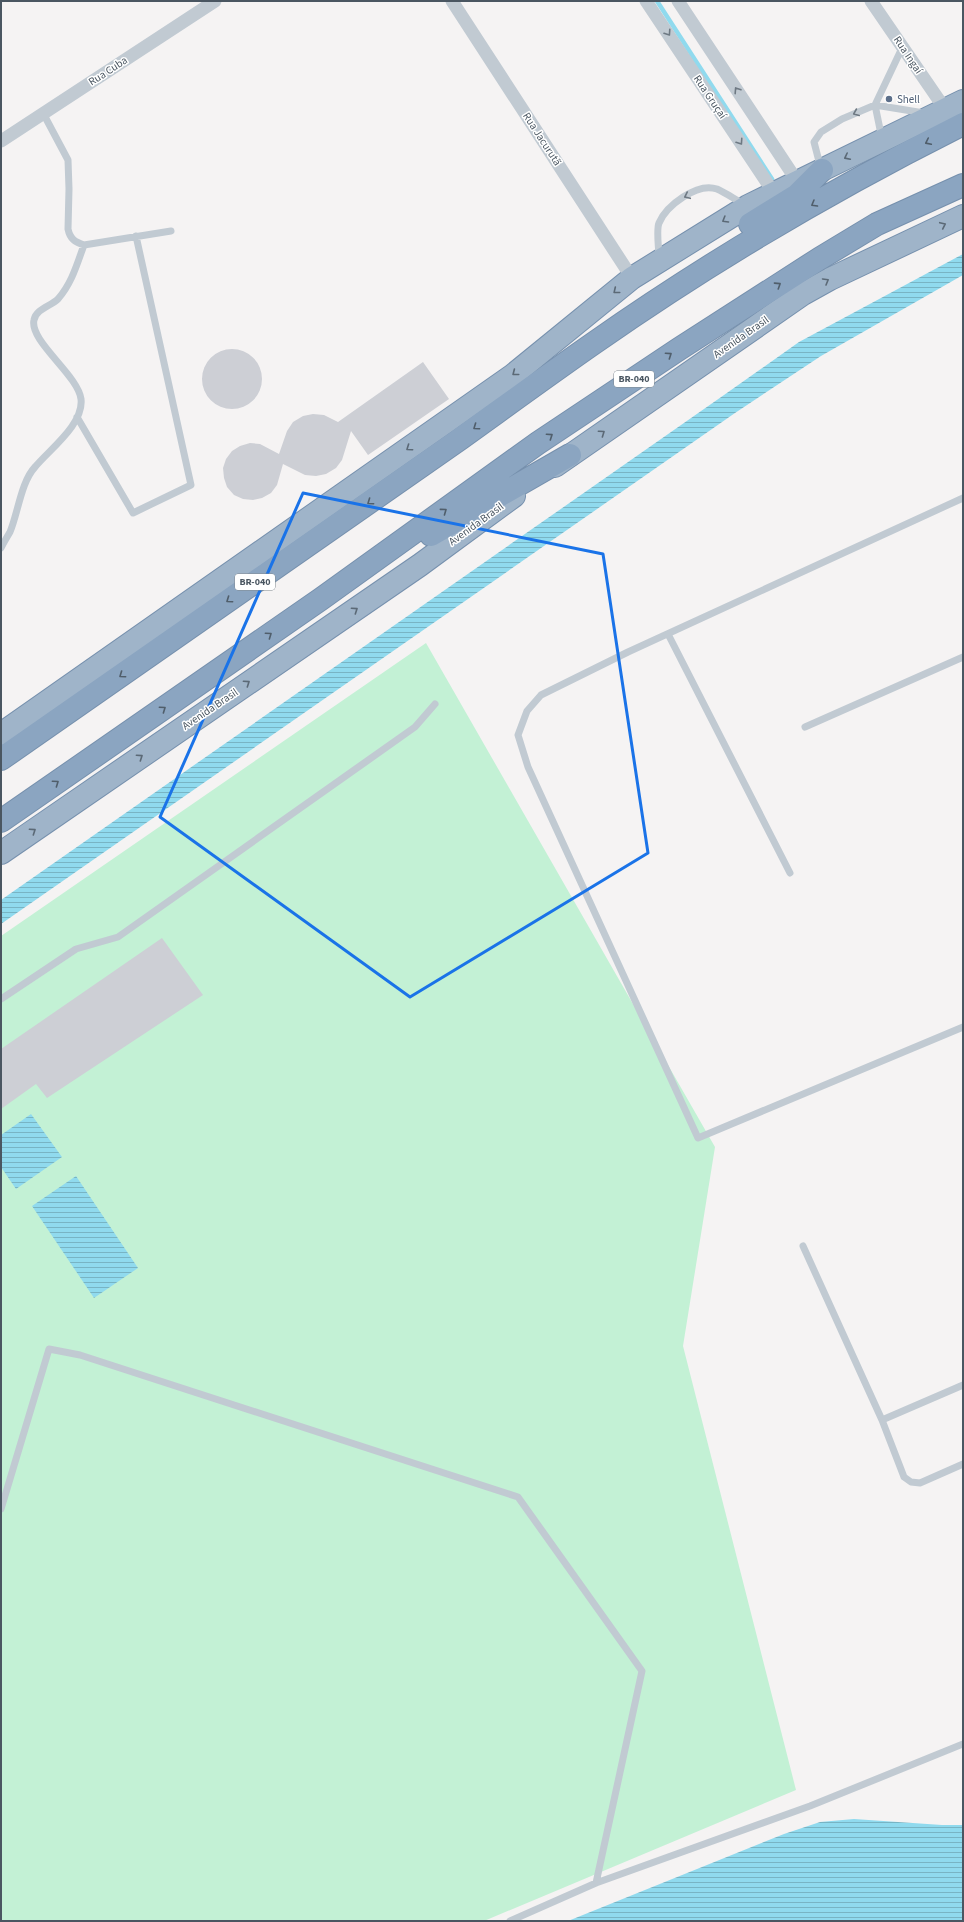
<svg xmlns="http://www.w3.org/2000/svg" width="964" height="1922" font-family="'Source Sans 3',sans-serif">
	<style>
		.pitch { fill: #c3f1d5 }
		.water { fill: url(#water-rules) }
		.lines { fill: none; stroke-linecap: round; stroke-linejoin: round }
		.stream { stroke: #90daee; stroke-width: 4.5 }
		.building { fill: #cdcfd5 }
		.trunk-casing { stroke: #7690ad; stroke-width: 24 }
		.motorway-casing { stroke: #7690ad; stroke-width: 24 }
		.service { stroke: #c1cad2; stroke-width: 7 }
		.minor { stroke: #c1cad2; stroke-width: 13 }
		.trunk { stroke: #9fb4c9; stroke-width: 22 }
		.motorway { stroke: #8ba5c1; stroke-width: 22 }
		.oneway { stroke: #6e7983 }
		.oneway2 { stroke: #505e6b }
		.oneway3 { stroke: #5b6976 }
		.marked { fill: none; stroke: #1a73e8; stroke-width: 3; stroke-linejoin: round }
		.service-dot { fill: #5c6f8a; stroke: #fff; stroke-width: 1.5 }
		.labels { text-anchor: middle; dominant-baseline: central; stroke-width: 3; stroke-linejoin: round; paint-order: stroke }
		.shield { fill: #fff; stroke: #808990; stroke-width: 1 }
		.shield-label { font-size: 10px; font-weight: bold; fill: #4a5661 }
		.street-label { font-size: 11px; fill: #4a5661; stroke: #fff }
		.service-label { font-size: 11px; fill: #4e5e75; stroke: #fff; text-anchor: start }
	</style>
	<defs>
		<pattern id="water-rules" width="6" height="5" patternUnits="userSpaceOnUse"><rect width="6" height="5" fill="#90daee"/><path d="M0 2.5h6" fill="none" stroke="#78b4c4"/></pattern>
	</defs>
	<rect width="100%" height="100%" fill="#f5f3f3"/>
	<path class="pitch" d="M426,643L715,1147L683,1346L796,1790L484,1921H1V936Z"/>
	<path class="water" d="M963,254V275L821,356L735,413L1,924V900L724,395L799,342Z
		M31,1114L62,1157L16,1189L1,1167V1135Z
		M76,1176L138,1268L94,1298L32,1206Z
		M854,1819L942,1825H963V1921H568L784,1834L820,1822Z"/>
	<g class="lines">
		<path class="stream" d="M657,1L772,179"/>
	</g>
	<path class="building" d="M202 379a30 30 0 1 1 60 0a30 30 0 1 1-60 0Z
		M423,362L449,399L368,455L351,431L342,460L336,468L326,474L316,476L305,475L283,464L277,485L271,493L262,498L253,500L243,499L234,495L227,487L224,478L223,468L226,459L232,451L240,446L250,443L260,444L279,454L287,431L293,422L303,416L313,414L324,415L338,422Z
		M162,938L203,995L47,1098L36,1084L1,1109V1049Z"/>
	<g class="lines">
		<g class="trunk-casing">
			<path id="trunk" d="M555,466L803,294L830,279L963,216
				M1,734L513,375L632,278L748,206L963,101
				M1,853L420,565L514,496"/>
		</g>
		<g class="motorway-casing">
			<path id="motorway" d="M750,224L797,195L822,170
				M431,535L570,455
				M1,759C153,653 305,547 457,441C503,408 548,375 594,343C711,261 835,188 963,124
				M1,821L321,599L538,443L679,349L819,259L877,224L963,185"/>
		</g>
		<path class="service" d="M43,113L68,160L69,189L68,229C70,239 75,242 84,245L171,231
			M882,139L875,105L902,48
			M821,169L814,142L821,132L842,119L875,105L924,113
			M659,258C659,249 656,230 659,223C666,206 697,182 717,189C726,193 736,200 744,204
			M77,417L133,513L191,485L136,236
			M963,498L628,652L541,695L527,711L518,735L528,767L698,1138L963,1027
			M1,548C4,542 7,537 10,532C18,513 21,482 35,467C50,449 84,424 81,399C78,375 29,341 34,320C36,309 51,306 58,299C72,283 77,264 84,245
			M668,634L790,873
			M805,727L963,657
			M1,999L76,949L118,937L415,727L435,704
			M803,1246L882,1420
			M963,1385L882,1420L904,1477L911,1482L920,1483L963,1464
			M1,1509L49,1349L80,1355L518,1497L642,1671L596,1883
			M510,1921L596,1883L810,1806L963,1744"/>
		<path class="minor" d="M452,1L632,278
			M646,1L774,193
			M678,1L797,181
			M871,1L945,109
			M1,141L215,1"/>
		<use href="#trunk" class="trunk"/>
		<use href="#motorway" class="motorway"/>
	</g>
	<defs><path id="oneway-chevron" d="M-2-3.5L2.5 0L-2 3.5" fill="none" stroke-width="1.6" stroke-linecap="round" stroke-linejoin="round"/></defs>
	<g class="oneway">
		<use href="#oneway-chevron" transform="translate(668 33) rotate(56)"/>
		<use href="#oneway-chevron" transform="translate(737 90) rotate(-123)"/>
		<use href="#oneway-chevron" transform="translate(856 113) rotate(157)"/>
		<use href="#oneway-chevron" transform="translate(740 142) rotate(56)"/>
		<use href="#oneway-chevron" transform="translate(687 196) rotate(155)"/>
	</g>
	<g class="oneway2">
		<use href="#oneway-chevron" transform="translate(928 142) rotate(154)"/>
		<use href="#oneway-chevron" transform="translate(814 204) rotate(150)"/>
		<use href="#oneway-chevron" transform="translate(778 285) rotate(-33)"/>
		<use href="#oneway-chevron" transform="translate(669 355) rotate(-34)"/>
		<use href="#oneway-chevron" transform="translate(476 427) rotate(145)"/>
		<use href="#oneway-chevron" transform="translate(550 436) rotate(-34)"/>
		<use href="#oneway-chevron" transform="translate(370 502) rotate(145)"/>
		<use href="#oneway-chevron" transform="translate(444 511) rotate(-36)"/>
		<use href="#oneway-chevron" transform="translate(229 600) rotate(145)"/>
		<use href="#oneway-chevron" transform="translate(269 635) rotate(-35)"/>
		<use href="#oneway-chevron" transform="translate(122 675) rotate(145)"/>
		<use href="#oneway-chevron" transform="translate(163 709) rotate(-35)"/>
		<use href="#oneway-chevron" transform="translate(56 783) rotate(-35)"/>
	</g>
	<g class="oneway3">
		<use href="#oneway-chevron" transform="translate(847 157) rotate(153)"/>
		<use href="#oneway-chevron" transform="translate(725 220) rotate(149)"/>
		<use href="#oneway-chevron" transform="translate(943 225) rotate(-25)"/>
		<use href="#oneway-chevron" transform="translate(826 281) rotate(-30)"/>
		<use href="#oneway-chevron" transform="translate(616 291) rotate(141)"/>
		<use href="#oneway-chevron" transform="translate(515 373) rotate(142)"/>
		<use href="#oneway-chevron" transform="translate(602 433) rotate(-35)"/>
		<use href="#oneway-chevron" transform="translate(409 448) rotate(145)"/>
		<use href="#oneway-chevron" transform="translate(355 610) rotate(-34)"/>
		<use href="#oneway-chevron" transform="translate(247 683) rotate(-34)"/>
		<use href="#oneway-chevron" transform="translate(140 757) rotate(-34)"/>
		<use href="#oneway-chevron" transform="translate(33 831) rotate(-34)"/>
	</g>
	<path class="marked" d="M303,493L603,554L648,853L410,997L160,817Z"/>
	<circle class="service-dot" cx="889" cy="99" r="4"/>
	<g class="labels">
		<g class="shield">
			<rect x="614" y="371" width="40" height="16" rx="3"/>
			<rect x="235" y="574" width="40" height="16" rx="3"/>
		</g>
		<g class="shield-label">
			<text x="634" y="379">BR-040</text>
			<text x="255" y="582">BR-040</text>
		</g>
		<g class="street-label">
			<text transform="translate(908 55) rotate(56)">Rua Ingaí</text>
			<text transform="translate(108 71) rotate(-33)">Rua Cuba</text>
			<text transform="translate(710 97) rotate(56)">Rua Gruçaí</text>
			<text transform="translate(542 139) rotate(57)">Rua Jacurutã</text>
			<text transform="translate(741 337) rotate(-35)">Avenida Brasil</text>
			<text transform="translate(476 524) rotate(-36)">Avenida Brasil</text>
			<text transform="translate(210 709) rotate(-34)">Avenida Brasil</text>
		</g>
		<g class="service-label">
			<text x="897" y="99">Shell</text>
		</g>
	</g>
	<rect width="964" height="1922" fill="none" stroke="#4a5661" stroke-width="4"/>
</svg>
